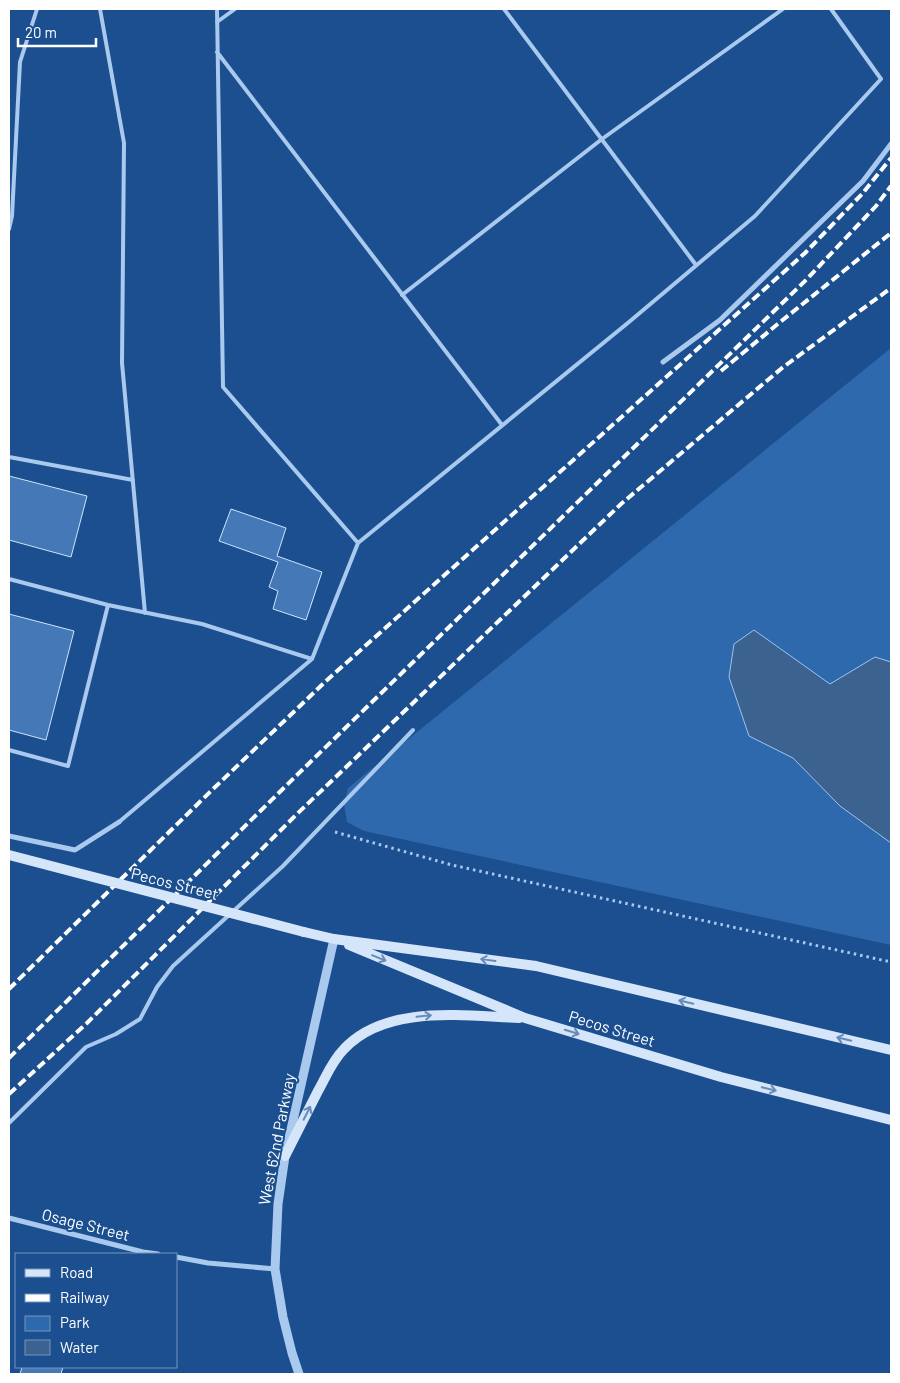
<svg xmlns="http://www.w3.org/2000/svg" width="900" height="1383" font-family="Barlow,sans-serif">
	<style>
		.green { fill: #2e69ad }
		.water { fill: #3c6290; stroke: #9cc4f0 }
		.building { fill: #4478b7; stroke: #cfe3fa }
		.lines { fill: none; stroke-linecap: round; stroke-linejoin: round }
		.path { stroke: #a9c9ee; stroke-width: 3; stroke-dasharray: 2.5 4; stroke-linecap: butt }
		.service { stroke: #a9c9ee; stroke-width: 4 }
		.minor { stroke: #a9c9ee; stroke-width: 5 }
		.tertiary { stroke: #a9c9ee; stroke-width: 9 }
		.secondary { stroke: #d6e6fa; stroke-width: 10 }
		.rail { stroke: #fff; stroke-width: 4; stroke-dasharray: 9 4; stroke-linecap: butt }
		.secondary-bridge { stroke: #d6e6fa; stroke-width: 10 }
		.oneway { stroke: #668bba }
		.labels { text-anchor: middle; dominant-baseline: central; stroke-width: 4; stroke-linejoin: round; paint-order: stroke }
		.street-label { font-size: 16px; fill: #fff; stroke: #1b4f8f }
	</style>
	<rect width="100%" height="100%" fill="#1b4f8f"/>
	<path class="green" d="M891,348V945L364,831L347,822L344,805L348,788Z"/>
	<path class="water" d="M754,630L830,684L875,657L891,662V843L840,806L793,758L749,736L729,677L734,644Z"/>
	<path class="building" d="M9,476L87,496L71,557L9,540Z
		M231,509L286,528L277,556L322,572L306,620L273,609L278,591L269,587L278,562L219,541Z
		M9,614L74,631L46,740L9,730Z
		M22,1367H63L61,1374H20Z"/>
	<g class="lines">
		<path class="path" d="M335,832L452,865L891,962"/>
		<path class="service" d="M100,9L124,143L122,363L145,613
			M217,9L223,387L358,543L629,322L755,216L881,79L831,9
			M504,9L696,265
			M217,22L235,9
			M217,52L502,425
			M9,229L12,216L20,62L37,9
			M402,295L602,139L783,9
			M9,457L133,480
			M9,579L108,605L202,624L312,659L358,543
			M9,750L68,766L108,605
			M119,822L312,659
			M9,1123L86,1047L116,1034L140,1019L157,987L173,966L283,866L413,730"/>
		<path class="minor" d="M663,362L720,320L863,181L891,144
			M9,836L75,850L119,822
			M9,1218L143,1252L158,1254
			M176,1257L208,1263L275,1269"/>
		<path class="tertiary" d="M299,1374L292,1353L283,1317L275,1269L278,1204L285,1156L334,939"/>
		<path class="secondary" d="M304,932L334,939L536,966L891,1050
			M349,945L525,1018L721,1077L891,1120
			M285,1156C296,1134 307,1113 318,1091C326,1077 332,1061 344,1049C386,1004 464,1016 519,1018"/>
		<path class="rail" d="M721,371L779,323L891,233
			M9,989L212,790L326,681L805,253L862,194L891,158
			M9,1058L298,774L807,279L876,206L891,186
			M9,1094L87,1023L297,814L621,504L782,368L891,288"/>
		<path class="secondary-bridge" d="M9,855L304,932"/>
	</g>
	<defs><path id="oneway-shaft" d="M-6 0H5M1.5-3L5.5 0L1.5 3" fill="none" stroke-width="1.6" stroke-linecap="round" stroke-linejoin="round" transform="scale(1.25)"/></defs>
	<g class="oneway">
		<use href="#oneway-shaft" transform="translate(379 958) rotate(22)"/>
		<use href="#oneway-shaft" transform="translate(488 960) rotate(-172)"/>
		<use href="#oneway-shaft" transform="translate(686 1002) rotate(-167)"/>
		<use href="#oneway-shaft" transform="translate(424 1016) rotate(-6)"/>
		<use href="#oneway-shaft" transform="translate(572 1032) rotate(17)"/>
		<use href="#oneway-shaft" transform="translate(844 1039) rotate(-167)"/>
		<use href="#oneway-shaft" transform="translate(769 1089) rotate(14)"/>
		<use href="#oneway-shaft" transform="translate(307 1113) rotate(-63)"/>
	</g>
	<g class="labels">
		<g class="street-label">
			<text transform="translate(175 883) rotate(14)">Pecos Street</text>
			<text transform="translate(612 1028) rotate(17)">Pecos Street</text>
			<text transform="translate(276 1139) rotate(-79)">West 62nd Parkway</text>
			<text transform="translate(86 1224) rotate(14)">Osage Street</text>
		</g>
	</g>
	<rect width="900" height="1383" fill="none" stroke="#ffffff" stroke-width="20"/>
	<rect x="15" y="1253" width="162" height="115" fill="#1b4f8f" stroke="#7695bc"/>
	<rect x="25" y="1269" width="25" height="8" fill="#d6e6fa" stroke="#7695bc"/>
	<text x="60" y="1278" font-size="15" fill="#ffffff">Road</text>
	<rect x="25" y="1294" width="25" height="8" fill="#ffffff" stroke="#7695bc"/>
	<text x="60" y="1303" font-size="15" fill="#ffffff">Railway</text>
	<rect x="25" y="1316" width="25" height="15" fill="#2e69ad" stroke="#7695bc"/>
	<text x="60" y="1328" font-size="15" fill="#ffffff">Park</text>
	<rect x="25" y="1340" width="25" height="15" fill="#3c6290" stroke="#7695bc"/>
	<text x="60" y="1353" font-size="15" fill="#ffffff">Water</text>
	<path d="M18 38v8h78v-8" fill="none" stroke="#ffffff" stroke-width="2.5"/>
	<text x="25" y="38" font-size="15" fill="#ffffff" stroke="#1b4f8f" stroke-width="4" paint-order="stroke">20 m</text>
</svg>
